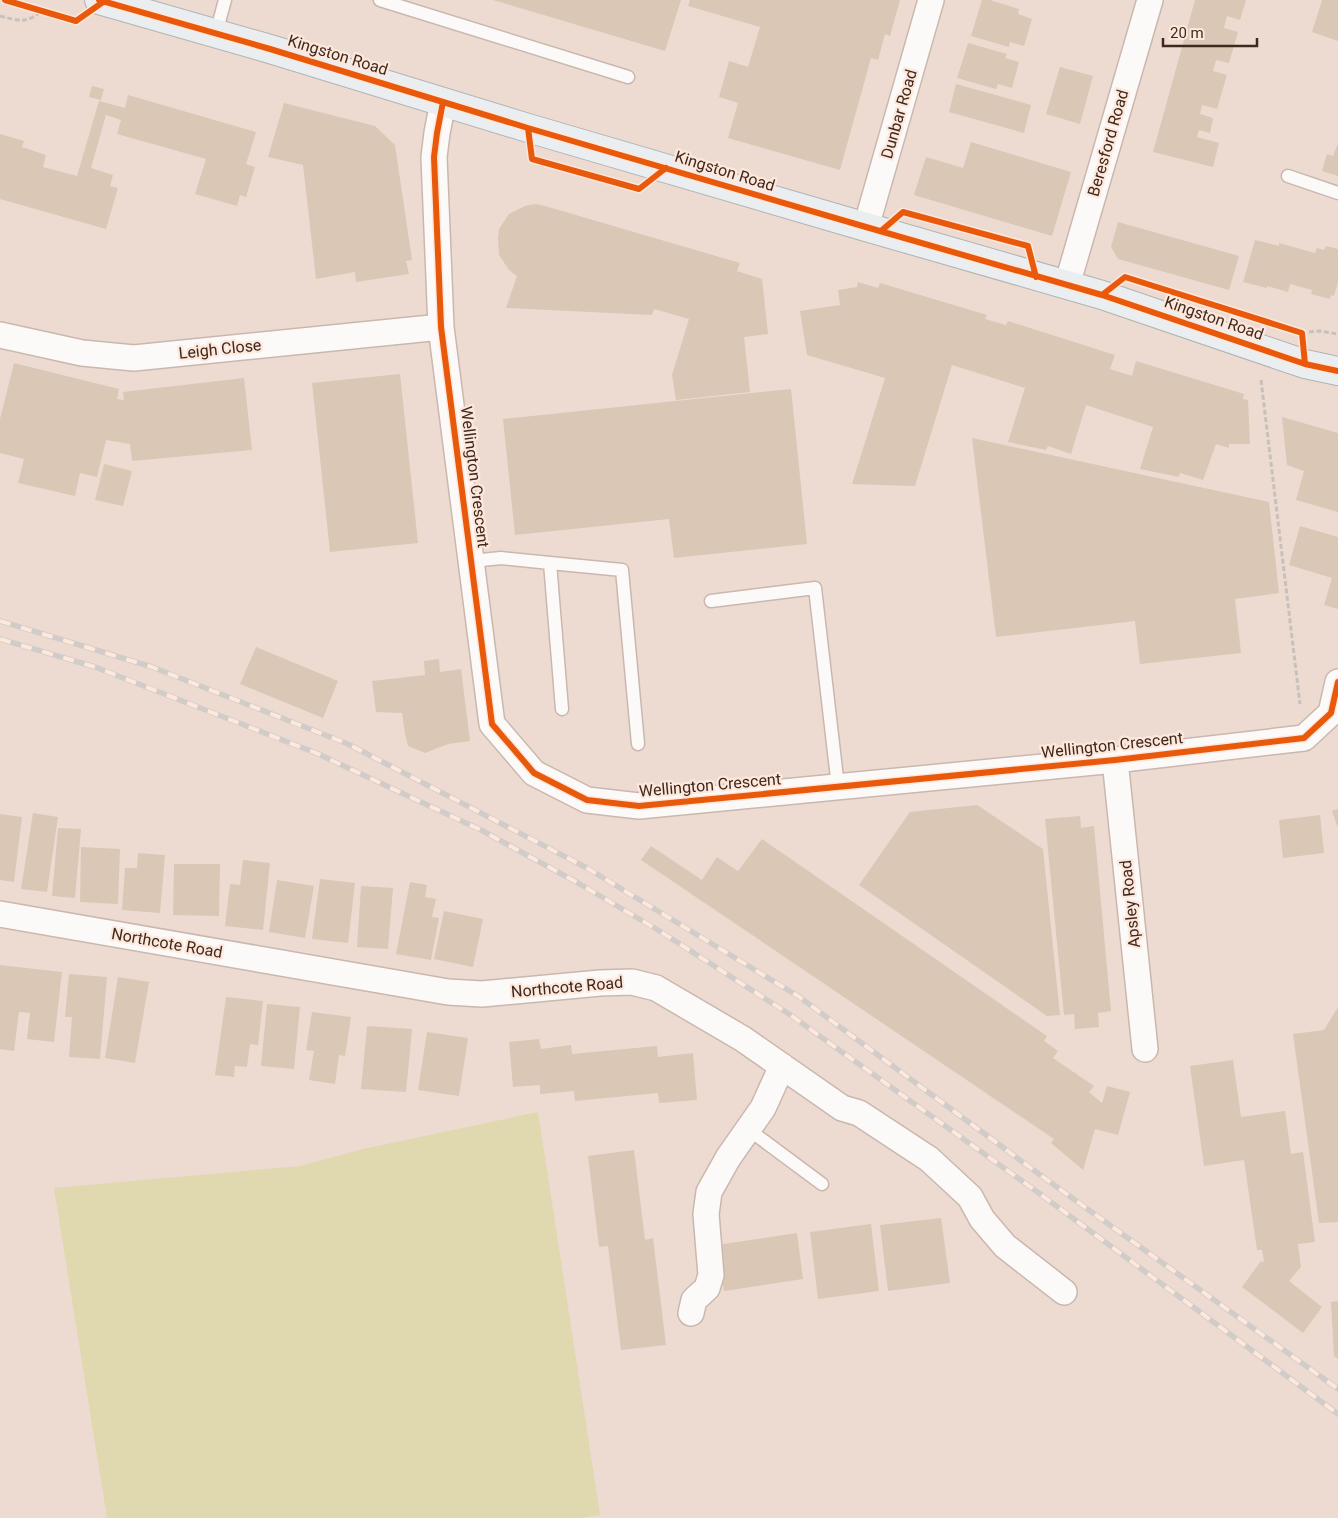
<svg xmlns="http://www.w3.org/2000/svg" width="1338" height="1518" font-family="Roboto,sans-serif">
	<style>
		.green { fill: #e0d8ae }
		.building { fill: #dac7b6 }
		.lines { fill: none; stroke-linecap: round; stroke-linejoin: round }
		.lane-casing { stroke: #cab7ae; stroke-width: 15 }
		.street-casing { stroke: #cab7ae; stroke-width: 28 }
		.primary-casing { stroke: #b1b2b2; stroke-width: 30 }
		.path { stroke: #c8c0bb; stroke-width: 3; stroke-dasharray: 5 2.5; stroke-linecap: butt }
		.lane { stroke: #fcfaf8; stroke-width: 12 }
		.street { stroke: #fcfaf8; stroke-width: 25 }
		.primary { stroke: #eaeef0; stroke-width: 28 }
		.rail-casing { stroke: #d2ccc9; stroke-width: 5.5 }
		.rail { stroke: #fee7db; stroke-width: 4; stroke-dasharray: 11; stroke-linecap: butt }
		.cycleway-casing { stroke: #fee7db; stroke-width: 9 }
		.cycleway { stroke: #e8590c; stroke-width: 6 }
		.labels { text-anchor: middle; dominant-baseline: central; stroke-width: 4.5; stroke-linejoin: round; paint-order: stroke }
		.street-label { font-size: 16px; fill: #3f291e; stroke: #fee7db }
	</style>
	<rect width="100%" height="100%" fill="#eddbd2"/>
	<path class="green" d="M538,1112L600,1515L580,1518H107L54,1188L300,1166L363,1149Z"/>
	<path class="building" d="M493,0H681L665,51Z
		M690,0H900L890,36L885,34L878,60L871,58L840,170L728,138L738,103L719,97L729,61L748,67L760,27L688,6Z
		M982,0H990L1019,9L1018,14L1032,19L1024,46L1010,42L1009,47L971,36Z
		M1195,0H1246L1240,20L1227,16L1224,28L1238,32L1229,63L1216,60L1213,71L1227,75L1217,109L1202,105L1200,114L1213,118L1210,133L1199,130L1197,137L1219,143L1213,167L1153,152Z
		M1322,0H1338V41L1312,32Z
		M968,43L1007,54L1005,58L1019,62L1012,88L998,84L996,89L957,78Z
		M1060,67L1093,76L1080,124L1046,114Z
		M956,84L1031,105L1024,133L949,112Z
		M92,86L104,89L101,100L89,97Z
		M128,95L256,132L246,164L255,167L246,197L240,195L237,206L195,194L206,159L117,134L121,120L106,115L91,168L113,175L110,186L118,188L106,229L0,199V134L24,141L22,147L46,155L43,167L77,176L99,101L125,108Z
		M284,103L375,126L395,145L412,260L406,261L409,274L356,282L355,272L316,279L303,165L268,157Z
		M971,142L1071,172L1052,236L914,195L926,157L963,168Z
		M1338,143V176L1322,171L1327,154L1333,156Z
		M535,204L545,206L740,263L737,271L762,279L768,334L744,337L750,392L676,400L672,375L689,319L654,309L652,315L506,308L517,276L509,270L499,255L498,239L499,229L509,214L525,206Z
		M1118,222L1239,256L1229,290L1118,259L1111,247Z
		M1255,240L1279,246V243L1315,253L1317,248L1324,250L1326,246L1338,249V282L1334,296L1331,295L1330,299L1311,294L1312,290L1290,284L1288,292L1267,286V288L1243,282Z
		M858,282L878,288L880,283L987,315L985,319L1006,325L1008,321L1115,355L1110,369L1132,376L1136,361L1244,394L1243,399L1248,400L1250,444H1229V448L1216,444L1203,480L1180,473L1179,477L1140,469L1153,427L1086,405L1071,454L1048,446L1046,450L1008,442L1025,388L952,365L915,486L852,484L885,378L807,355L800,311L840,305L838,290L857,287Z
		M14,363L119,389L117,399L124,400L123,392L244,378L252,450L132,461L130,444L106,440L97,477L80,473L75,496L18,483L24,459L0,453V419Z
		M400,374L418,543L330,552L312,383Z
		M791,389L807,544L674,558L669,519L515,535L503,419Z
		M1282,417L1338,433V512L1296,500L1304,471L1287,465Z
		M972,438L1269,502L1279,593L1235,599L1241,653L1140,664L1135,621L996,637Z
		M104,464L132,471L123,506L95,500Z
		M1300,526L1338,537V609L1324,605L1332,578L1289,565Z
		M256,647L338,681L323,718L240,684Z
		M439,659L440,672L461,669L470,741L448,744L425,753L408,746L405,734L402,713L376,712L372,681L425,675L424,661Z
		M977,805L1043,849L1060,1015L1047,1016L859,885L910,812Z
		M1338,809V828L1332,811Z
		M33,813L58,817L47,892L21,889Z
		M0,814L22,817L14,882L0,880Z
		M1320,815L1324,853L1283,858L1279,820Z
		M1080,816L1081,828L1094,826L1111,1011L1098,1013L1099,1027L1075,1029L1074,1014L1064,1015L1045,819Z
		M58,828L81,829L75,898L52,896Z
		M762,839L1047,1036L1044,1041L1058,1051L1053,1058L1094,1086L1089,1092L1102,1103L1107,1086L1130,1092L1118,1135L1095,1129L1083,1170L1051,1143L1054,1139L641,860L651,846L702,880L717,857L738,871Z
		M81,847L120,849L118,904L80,902Z
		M138,853L165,855L160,913L122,910L125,868H137Z
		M243,860L270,863L263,930L225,926L230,884L240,885Z
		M174,864H220L219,916L173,915Z
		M320,879L355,883L348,943L312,939Z
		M277,880L314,886L305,938L269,932Z
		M410,882L427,885L425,897L436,899L432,917L439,918L431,960L396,954Z
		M361,886L393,888L388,949L357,947Z
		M444,911L483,919L473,967L434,959Z
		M0,965L62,972L54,1042L27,1039L30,1013L19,1012L14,1051L0,1049Z
		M69,974L107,977L100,1059L69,1057L72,1017H65Z
		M118,977L149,982L135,1063L105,1058Z
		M226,997L263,1001L258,1045L250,1044L247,1067L235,1066L234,1077L215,1075Z
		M267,1004L300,1007L294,1069L261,1066Z
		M1338,1007V1222L1319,1223L1293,1034L1324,1030Z
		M312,1012L351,1017L345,1056L339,1055L335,1084L309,1080L314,1051L306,1050Z
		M367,1026L412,1029L406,1092L361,1089Z
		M427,1032L468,1038L459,1096L418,1090Z
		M539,1039L541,1049L571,1045L572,1054L657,1046L658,1057L693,1053L697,1100L659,1103L658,1093L575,1101L574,1091L540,1094V1085L513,1087L509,1042Z
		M1233,1060L1241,1117L1285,1111L1291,1154L1303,1152L1315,1242L1298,1244L1301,1267L1289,1281L1322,1307L1303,1333L1242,1287L1261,1261L1263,1262L1264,1261L1262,1250H1257L1244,1160L1204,1166L1190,1066Z
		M634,1150L645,1240L653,1238L666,1345L621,1350L608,1246L599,1247L588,1156Z
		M941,1218L950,1283L888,1291L880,1225Z
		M871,1224L879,1291L818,1299L810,1232Z
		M797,1233L803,1279L724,1291L717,1245Z
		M1338,1301V1359L1334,1356L1331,1302Z"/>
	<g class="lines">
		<g class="lane-casing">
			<path id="lane" d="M380,0L628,77
				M216,33L225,0
				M1288,176L1338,193
				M472,561L501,558L550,563L562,709
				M550,563L622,570L638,744
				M711,601L815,588L838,787
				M748,1129L822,1184"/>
		</g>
		<g class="street-casing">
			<path id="street" d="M443,102L437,133L434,157L441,327L492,724L534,773L587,800L639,806L1115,760L1304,738L1331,713L1338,682
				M866,227L931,0
				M1067,285L1150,0
				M0,335L82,353L134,358L441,327
				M1115,760L1145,1049
				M0,914L448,992L482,994L600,983L632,982L656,988L743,1039L842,1108L859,1113L929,1159L970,1197L982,1219L1005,1246L1064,1292
				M691,1313L694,1300L707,1288L711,1275L706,1214L709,1192L728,1158L763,1108L782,1066"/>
		</g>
		<g class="primary-casing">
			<path id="primary" d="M99,0L270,49L528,128L866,227L1102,295L1305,364L1338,371"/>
		</g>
		<path class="path" d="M0,16C20,21 25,24 42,11
			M1309,332L1320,331L1338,334
			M1261,380L1300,704"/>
		<use href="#lane" class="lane"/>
		<use href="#street" class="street"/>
		<use href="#primary" class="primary"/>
		<g class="rail-casing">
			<path id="rail" d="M0,621L152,667L348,744L587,868L798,996L1043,1177L1338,1389
				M0,639L95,667L316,753L481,830L578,883L658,930L789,1014L1036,1191L1338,1414"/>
		</g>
		<use href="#rail" class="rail"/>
		<g class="cycleway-casing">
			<path id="cycleway" d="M5,0L76,21L103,2
				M99,0L270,49L528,128L866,227L1102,295L1305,364L1338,371
				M443,102L437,133L434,157L441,327L492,724L534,773L587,800L639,806L1115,760L1304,738L1331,713L1338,682
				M528,128L532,159L639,189L666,168
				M881,231L903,212L1028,246L1036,277
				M1102,295L1125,277L1302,333L1305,364"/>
		</g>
		<use href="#cycleway" class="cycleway"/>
	</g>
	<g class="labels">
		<g class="street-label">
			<text transform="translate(338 55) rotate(17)">Kingston Road</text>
			<text transform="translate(899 114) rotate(-74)">Dunbar Road</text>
			<text transform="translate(1108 143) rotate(-74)">Beresford Road</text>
			<text transform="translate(725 171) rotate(17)">Kingston Road</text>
			<text transform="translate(1214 318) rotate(19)">Kingston Road</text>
			<text transform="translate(220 349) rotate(-6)">Leigh Close</text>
			<text transform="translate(475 477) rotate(83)">Wellington Crescent</text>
			<text transform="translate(1112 745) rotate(-6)">Wellington Crescent</text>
			<text transform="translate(710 785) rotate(-5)">Wellington Crescent</text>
			<text transform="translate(1130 904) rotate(-96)">Apsley Road</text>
			<text transform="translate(167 943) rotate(10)">Northcote Road</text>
			<text transform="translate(567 987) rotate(-5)">Northcote Road</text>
		</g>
	</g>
	<path d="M1163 38v8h94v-8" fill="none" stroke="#3f291e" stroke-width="2.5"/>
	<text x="1170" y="38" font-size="15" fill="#3f291e" stroke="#fee7db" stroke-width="4" paint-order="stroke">20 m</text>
</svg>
